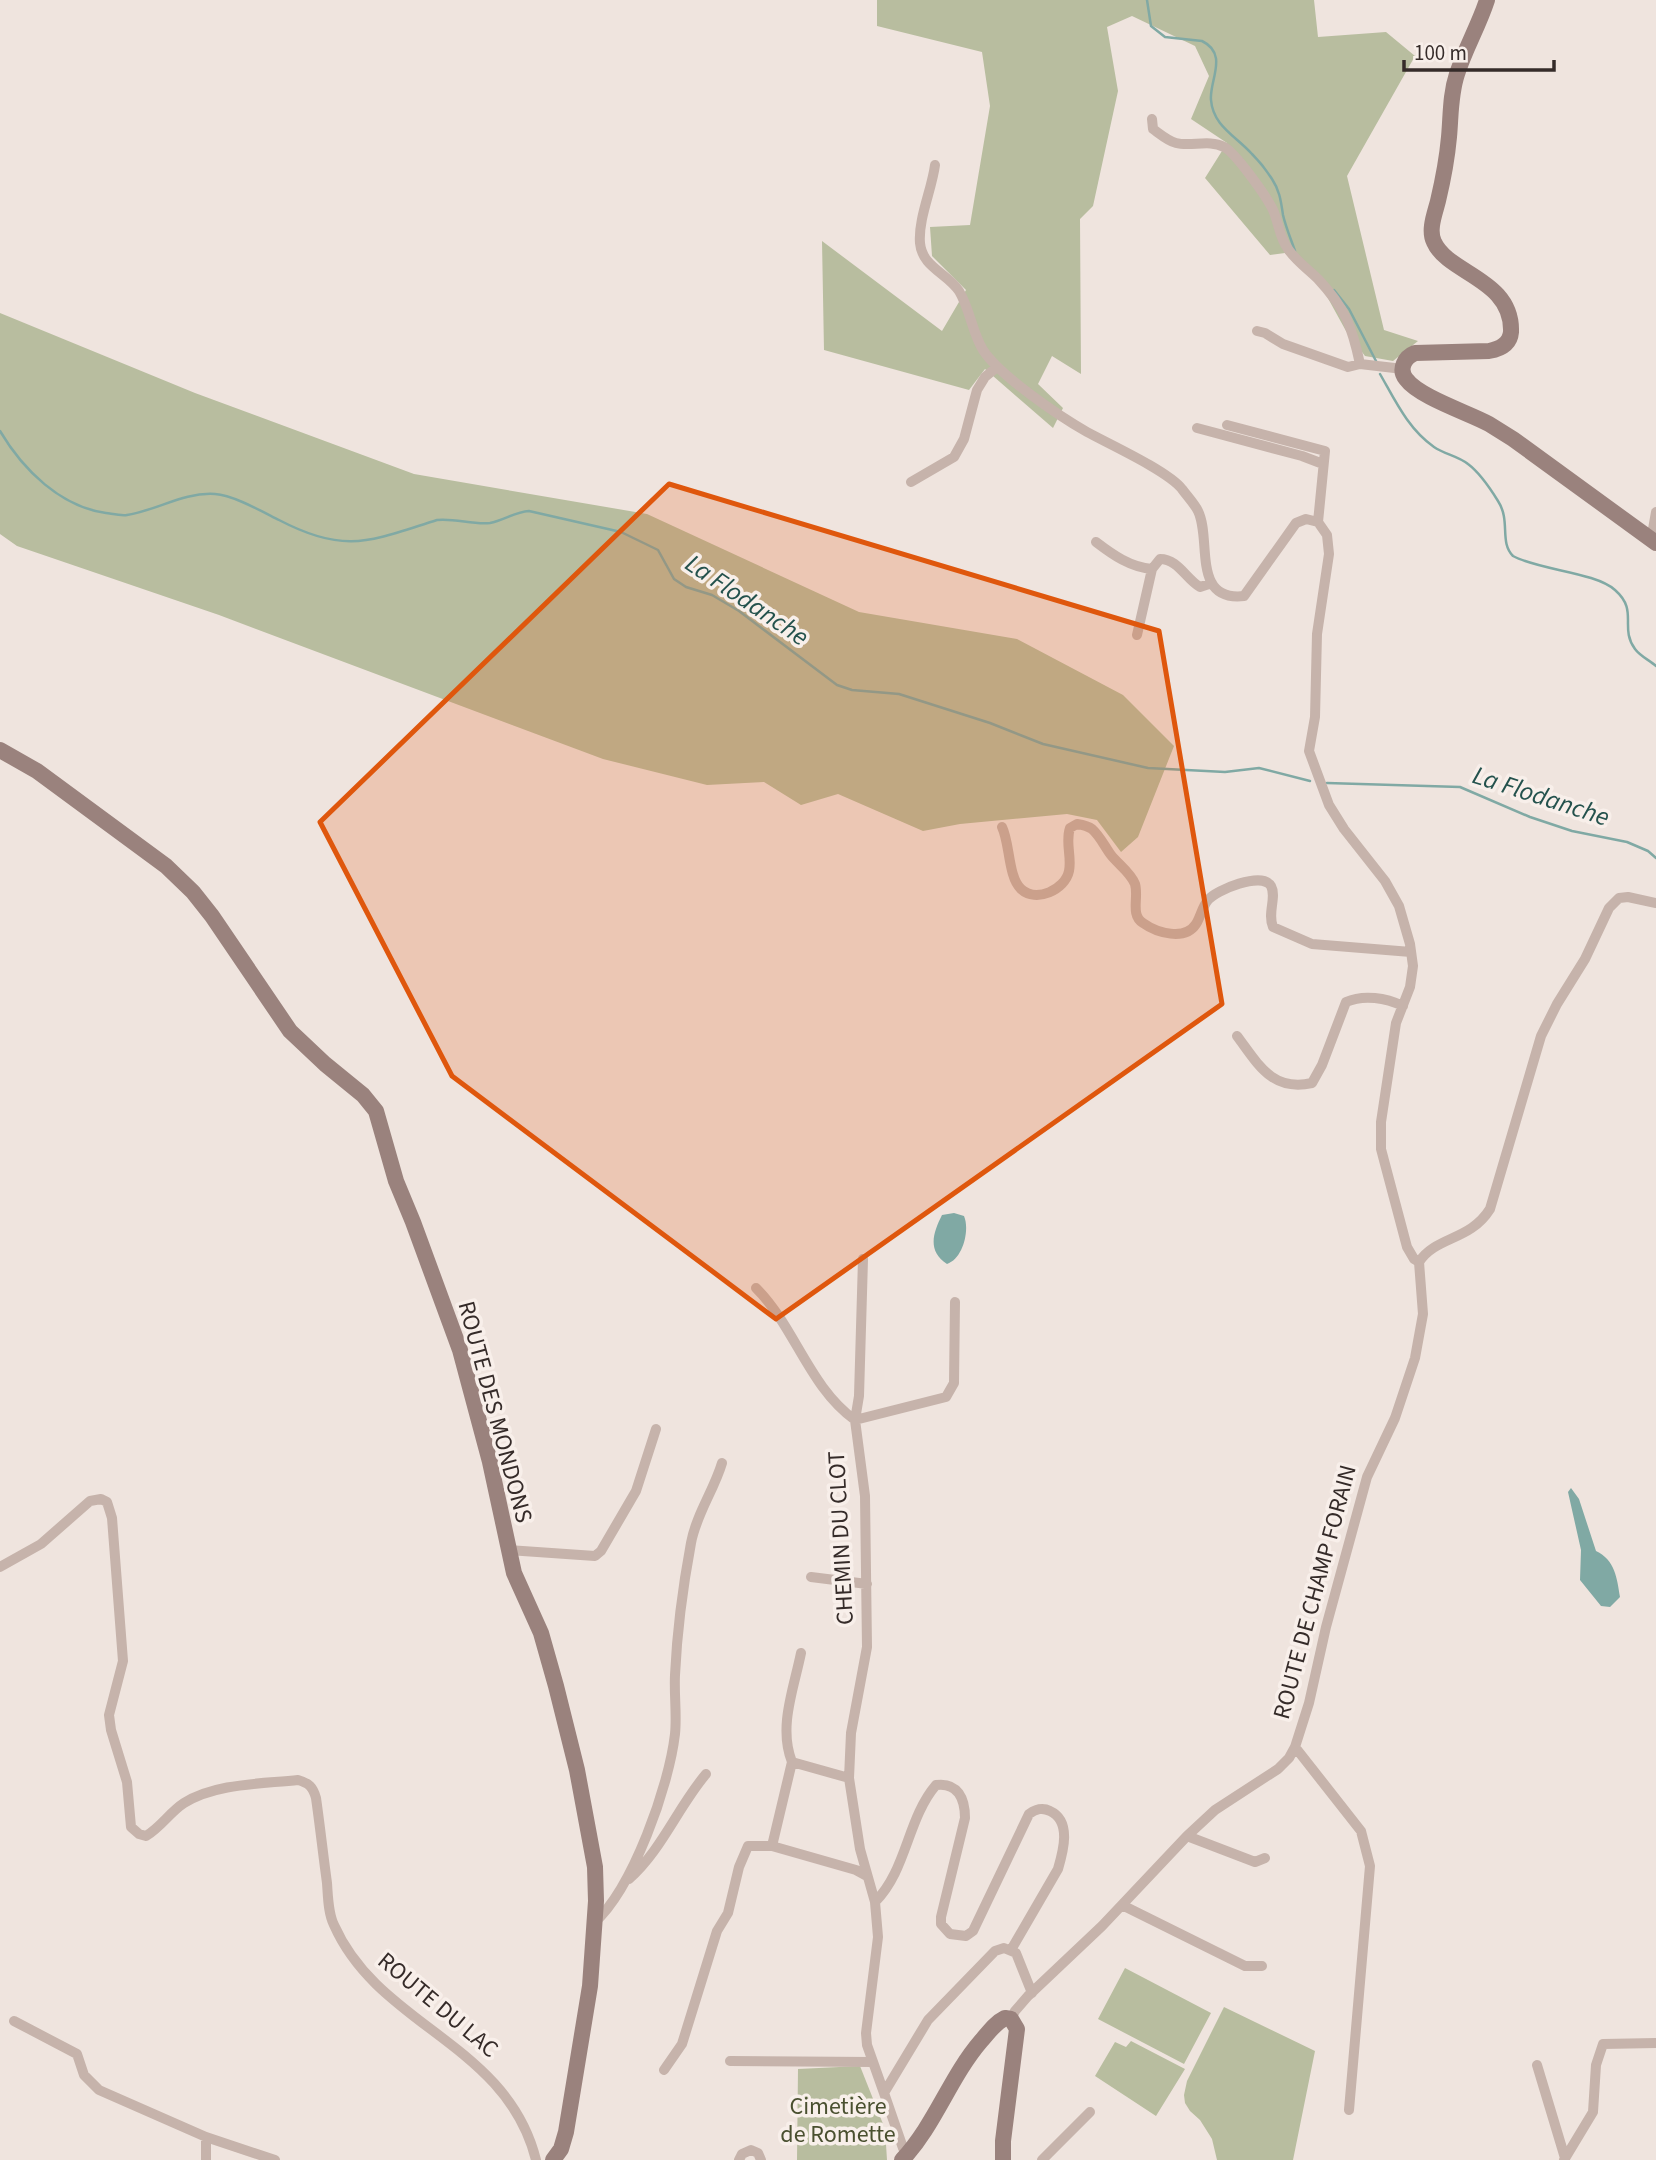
<svg xmlns="http://www.w3.org/2000/svg" width="1656" height="2160" font-family="'Source Sans 3',sans-serif">
	<style>
		.green { fill: #b8bd9f }
		.water { fill: #80a9a4 }
		.lines { fill: none; stroke-linecap: round; stroke-linejoin: round }
		.stream { stroke: #80a9a4; stroke-width: 2.5 }
		.street { stroke: #c6b3ab; stroke-width: 10 }
		.secondary { stroke: #9a827d; stroke-width: 16 }
		.marked { fill: #df570d; fill-opacity: 0.2; stroke: #df570d; stroke-width: 5; stroke-linejoin: round }
		.labels { text-anchor: middle; dominant-baseline: central; stroke-width: 7; stroke-linejoin: round; paint-order: stroke }
		.street-label { font-size: 24px; fill: #352b29; stroke: #f8efea }
		.park-label { font-size: 24px; fill: #4a5030; stroke: #f8efea }
		.water-label { font-size: 26px; font-style: italic; fill: #24524d; stroke: #f8efea }
	</style>
	<rect width="100%" height="100%" fill="#efe4de"/>
	<path class="green" d="M877,0H1314L1318,37L1386,32L1415,56L1347,176L1384,330L1418,341L1393,361L1365,356L1346,331L1324,291L1285,253L1270,255L1205,178L1227,143L1191,119L1209,76L1195,46L1132,16L1107,27L1118,91L1093,206L1080,219L1081,374L1052,356L1038,384L1063,408L1053,428L985,369L969,390L824,350L822,241L942,331L966,290L932,256L930,227L970,225L990,106L982,52L877,26Z
		M0,313L195,393L414,474L647,514L859,612L1017,639L1123,695L1174,746L1138,837L1121,852L1097,820L1067,814L960,824L923,831L838,794L801,805L764,782L707,785L603,759L219,615L17,546L0,534Z
		M1125,1968L1211,2013L1184,2064L1098,2019Z
		M1224,2007L1315,2051L1293,2160H1217L1212,2139L1200,2120L1190,2111L1185,2103L1184,2095L1187,2081Z
		M1131,2041L1185,2069L1156,2116L1095,2076L1115,2042L1126,2047Z
		M860,2066L885,2129L887,2160H797L798,2069Z"/>
	<path class="water" d="M954,1213L964,1216C970,1230 963,1259 947,1264C927,1251 933,1233 942,1215Z
		M1571,1488L1579,1499L1596,1551C1615,1560 1617,1578 1620,1597L1610,1607L1601,1606L1580,1580L1581,1550L1568,1492Z"/>
	<g class="lines">
		<path class="stream" d="M1147,0L1151,26L1165,37L1202,41C1229,54 1209,81 1211,100C1213,126 1236,136 1252,154C1259,161 1267,171 1272,179C1280,191 1281,202 1283,215C1286,228 1291,239 1295,251
			M1334,290L1349,309L1376,361
			M1380,374C1395,400 1408,429 1434,447C1444,454 1458,456 1468,464C1480,473 1490,488 1498,501C1511,521 1499,542 1513,556C1538,570 1595,572 1615,590C1639,611 1619,627 1635,649C1640,656 1649,660 1656,666
			M0,431C23,470 61,507 106,513C113,514 121,516 127,515C158,510 183,492 215,494C233,495 263,512 279,520C346,555 370,541 437,520C455,518 473,525 490,523C504,520 515,512 529,511L621,532L658,550L674,579L686,587L712,595L739,611L837,685L852,690L899,694L990,723L1043,744L1148,768L1225,772L1259,768L1310,781
			M1327,783L1460,787L1530,817L1572,831L1627,842L1648,851L1656,858"/>
		<path class="street" d="M1152,119L1153,129C1160,134 1168,141 1176,143C1191,147 1209,139 1224,147C1235,152 1267,197 1273,210C1279,223 1279,237 1288,249C1296,261 1308,269 1318,279C1345,308 1352,326 1360,364
			M935,165C932,189 918,219 920,243C922,267 947,273 959,291C970,309 972,332 983,350C1000,376 1059,416 1087,432C1109,444 1168,471 1182,489C1187,496 1194,503 1198,511C1212,539 1191,602 1244,596L1296,523L1306,519L1318,522L1327,535L1329,554L1317,634L1315,717L1309,751L1329,805L1344,829L1385,881L1399,906L1410,944L1413,966L1410,987L1396,1023L1381,1122V1149L1407,1247L1414,1259L1419,1262
			M1257,331L1265,333L1283,344L1348,367L1360,364L1403,369
			M1227,425L1325,451L1318,522
			M1197,428L1302,456L1323,464
			M911,482L954,457L964,439L977,390L985,377L997,367
			M1648,537L1653,529L1656,512
			M1096,542C1113,555 1130,567 1152,569
			M1137,635L1152,569L1160,559C1178,559 1186,579 1200,587L1212,583
			M1002,827C1010,843 1008,877 1021,889C1036,903 1065,890 1069,871C1072,857 1065,842 1070,828L1077,824C1083,825 1088,826 1092,829C1100,836 1105,847 1111,855C1118,864 1131,873 1135,884C1139,897 1130,915 1143,923C1157,933 1185,941 1196,924C1201,916 1202,907 1208,900C1216,890 1262,871 1271,886C1277,897 1267,913 1273,927L1312,944L1411,952
			M1237,1036C1258,1064 1272,1092 1312,1083L1322,1065L1346,1002C1364,994 1386,998 1403,1006
			M863,1259L859,1396L855,1420L946,1397L954,1383L955,1302
			M756,1288C795,1327 809,1387 855,1420L865,1496L867,1647L851,1733L849,1778
			M508,1550L595,1556L601,1551L636,1491L656,1429
			M0,1567L41,1544L90,1501L101,1499L107,1502L112,1518L123,1661L109,1715L111,1730L127,1782L131,1827L139,1834L146,1836C161,1827 170,1812 184,1803C216,1783 262,1784 298,1780C309,1783 313,1787 316,1798C320,1826 323,1854 327,1883C328,1896 328,1913 334,1925C379,2027 507,2043 536,2160
			M811,1577L867,1584
			M801,1653C794,1688 778,1727 792,1762L849,1778L860,1849L875,1902L878,1937L866,2033L867,2045L884,2093
			M1295,1747L1361,1831L1370,1866L1349,2110
			M1187,1836L1255,1862L1265,1858
			M772,1846L792,1762
			M629,1879C661,1851 678,1807 706,1774
			M875,1902C907,1870 907,1819 936,1785C958,1782 965,1799 965,1818L941,1917V1924L950,1934L966,1936L973,1931L1029,1814C1036,1809 1042,1807 1050,1811C1072,1821 1063,1852 1058,1869L1011,1950
			M1122,1905L1245,1966H1262
			M594,1923C633,1888 669,1786 675,1734C677,1715 674,1695 675,1675C677,1631 683,1586 691,1543C696,1515 714,1490 722,1463
			M1011,2019L1015,2011L1028,1996L1102,1926L1187,1836L1215,1810L1278,1769L1289,1758L1295,1747L1309,1703L1326,1627L1367,1477L1395,1418L1415,1358L1423,1314L1419,1262C1436,1236 1470,1241 1490,1209L1541,1036L1557,1004L1585,959L1609,908L1619,898L1628,897L1656,903
			M14,2021L77,2054L84,2075L99,2090L206,2137L275,2160
			M730,2061L873,2062
			M1537,2065L1565,2158
			M664,2070L682,2044L717,1931L728,1913L739,1867L748,1846H772L856,1870L867,1876
			M907,2154L903,2148L884,2093L928,2020L995,1951L1004,1948L1016,1953L1032,1993
			M206,2160V2137
			M739,2160L742,2154L751,2150L758,2153L761,2160
			M1042,2160L1090,2112
			M1564,2160L1593,2112L1596,2065L1603,2044L1656,2043"/>
		<path class="secondary" d="M1487,0C1479,25 1465,49 1457,74C1450,95 1451,116 1449,137C1447,159 1443,180 1438,201C1435,213 1428,230 1434,242C1448,274 1513,279 1511,332C1510,344 1500,349 1489,351L1415,353C1405,357 1398,369 1406,379C1419,397 1469,413 1489,424C1497,429 1505,434 1513,439L1656,543
			M0,750L37,771L166,866L193,892L212,916L290,1031L325,1064L363,1095L376,1111L396,1181L413,1222L460,1350L490,1462L514,1573L541,1633L556,1686L577,1770L595,1867L596,1901L590,1986L566,2132L561,2149L553,2160
			M902,2160C935,2125 950,2077 981,2041C989,2032 995,2023 1005,2018L1011,2019L1017,2029L1003,2141V2160"/>
	</g>
	<path class="marked" d="M669,484L1159,631L1222,1004L776,1319L452,1076L320,822Z"/>
	<g class="labels">
		<g class="street-label">
			<text transform="translate(495 1412) rotate(75)">ROUTE DES MONDONS</text>
			<text transform="translate(841 1538) rotate(-93)">CHEMIN DU CLOT</text>
			<text transform="translate(1315 1592) rotate(-75)">ROUTE DE CHAMP FORAIN</text>
			<text transform="translate(438 2005) rotate(40)">ROUTE DU LAC</text>
		</g>
		<g class="park-label">
			<text x="838" y="2106">Cimetière<tspan x="838" dy="28">de Romette</tspan></text>
		</g>
		<g class="water-label">
			<text transform="translate(747 600) rotate(34)">La Flodanche</text>
			<text transform="translate(1541 796) rotate(18)">La Flodanche</text>
		</g>
	</g>
	<path d="M1404 60v10h150v-10" fill="none" stroke="#352b29" stroke-width="3.5"/>
	<text x="1414" y="60" font-size="21" fill="#352b29" stroke="#f8efea" stroke-width="5" paint-order="stroke">100 m</text>
</svg>
